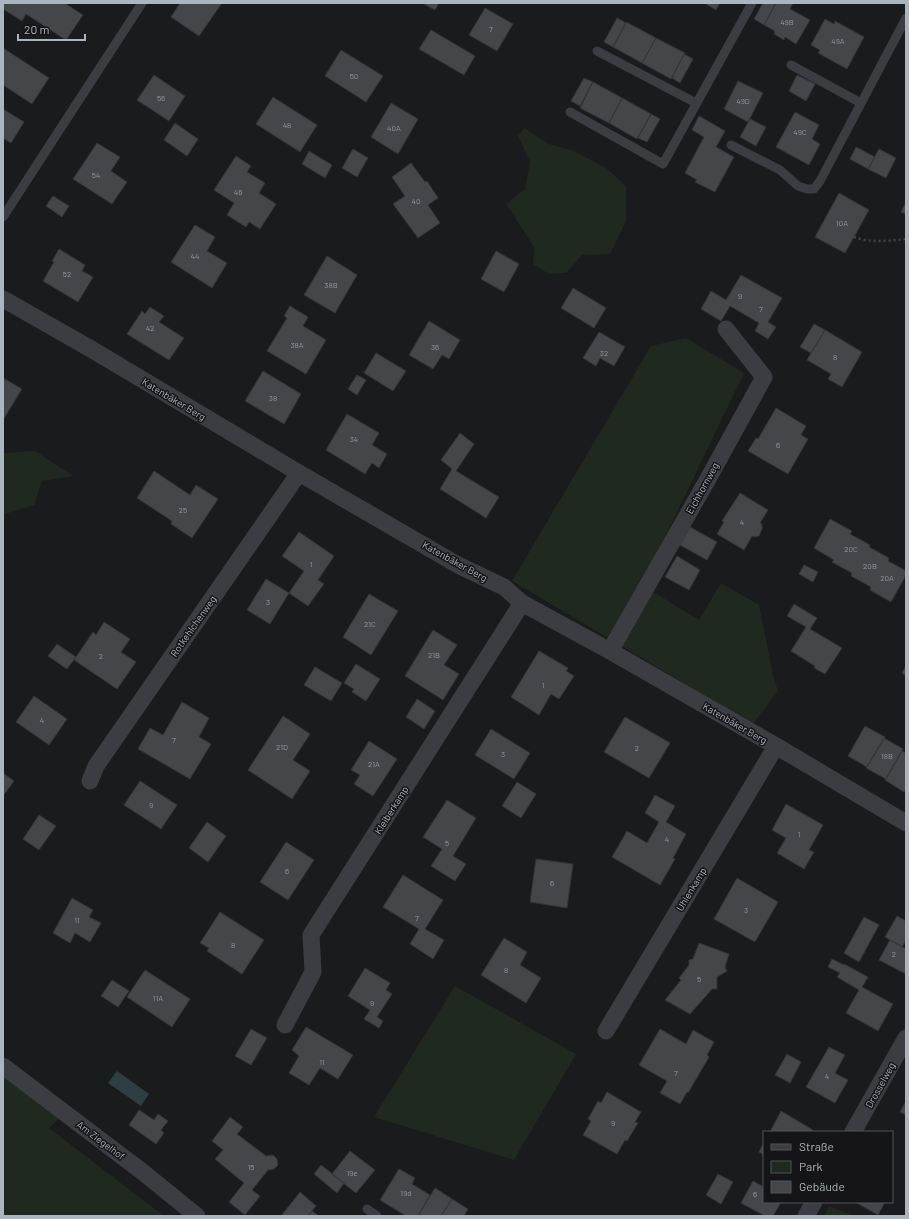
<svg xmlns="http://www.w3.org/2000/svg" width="909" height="1219" font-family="Barlow,sans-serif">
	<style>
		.green { fill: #20291f }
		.water { fill: #2e3e43 }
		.building { fill: #44464a; stroke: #343539 }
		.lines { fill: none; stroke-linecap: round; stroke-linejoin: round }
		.path { stroke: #404549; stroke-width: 2.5; stroke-dasharray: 2 3; stroke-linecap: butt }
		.lane { stroke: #3b3d42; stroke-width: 9 }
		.street { stroke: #3b3d42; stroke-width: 17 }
		.labels { text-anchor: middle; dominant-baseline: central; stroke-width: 3; stroke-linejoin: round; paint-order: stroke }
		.number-label { font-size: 8px; fill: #9199a0 }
		.street-label { font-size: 10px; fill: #abb5bd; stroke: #151518 }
	</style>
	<rect width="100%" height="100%" fill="#1a1b1d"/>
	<path class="green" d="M524,128L549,144L574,151L606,168L626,186V221L610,254L582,255L566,273L549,274L533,264L534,247L506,204L525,189L530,162L518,136Z
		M686,338L744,373L642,585L699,620L721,583L759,605L773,675L778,691L753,724L512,581L651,346Z
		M35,451L73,476L42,481L34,505L5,514L3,516V453Z
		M455,986L576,1054L514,1160L374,1117Z
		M3,1073L60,1117L49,1128L164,1216H3Z
		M829,1206L854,1216H824Z"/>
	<path class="water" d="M117,1071L149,1094L141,1106L108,1083Z"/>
	<path class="building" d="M3,3H67L66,4L83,15L66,40L26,14L22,21L3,9Z
		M180,3H222L199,36L171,17Z
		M422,3H439L435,10Z
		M704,3H720L716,10Z
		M763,3H776L764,25L754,19Z
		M776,3H793L790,9L810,20L796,44L785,37L784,40L774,34L775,31L764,25Z
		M485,8L513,24L497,51L469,35Z
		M617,18L626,23L613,47L604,42Z
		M825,19L834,24L835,21L864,37L847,69L818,53L820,50L811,45Z
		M626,22L656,38L642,63L613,47Z
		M431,30L475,56L464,75L419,49Z
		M656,38L685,53L671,79L642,63Z
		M3,48L49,78L32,104L3,85Z
		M341,50L383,76L366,102L325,76Z
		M684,54L693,59L680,83L672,78Z
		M154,75L185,96L169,121L137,100Z
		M797,75L815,84L806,101L789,91Z
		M584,78L593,82L580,106L571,101Z
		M738,81L763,93L748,122L724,109Z
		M593,82L622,98L609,123L580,108Z
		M273,97L317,125L300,152L256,124Z
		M622,98L651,114L637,139L609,123Z
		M391,103L418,119L398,154L371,137Z
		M3,109L24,122L11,143L3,138Z
		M795,112L819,125L812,139L820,144L809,165L776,147Z
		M651,114L660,119L647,142L638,138Z
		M699,116L725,131L716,147L734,157L715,192L695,182L697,180L685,173L704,137L692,130Z
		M750,119L766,127L756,146L740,137Z
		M175,123L198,139L187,156L164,140Z
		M97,143L120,157L111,171L127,182L112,204L73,179Z
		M856,147L875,157L868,169L850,159Z
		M353,149L368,158L357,177L342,168Z
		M879,149L896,158L886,178L868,169Z
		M309,151L332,165L325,178L302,164Z
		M236,156L251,166L247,172L265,183L259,193L276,204L260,229L249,222L246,227L227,215L234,203L214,190Z
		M411,163L425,182L427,181L438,198L428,205L440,223L418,238L393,204L405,196L392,177Z
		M839,193L869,210L845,253L815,237Z
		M53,196L69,206L62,217L46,206Z
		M906,202V214L901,212Z
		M195,225L215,237L207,251L227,263L212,288L171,262Z
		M59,249L85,265L82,271L93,277L78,302L43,281L54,262L52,261Z
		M496,251L519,264L504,292L481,279Z
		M327,256L357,275L335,313L304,295Z
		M741,275L782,298L768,322L776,327L768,339L755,331L759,323L730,306L721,321L701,309L711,291L726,300Z
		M573,288L606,308L594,328L561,308Z
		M290,306L308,317L303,326L326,340L306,374L267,351L287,318L284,316Z
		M150,307L164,316L159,322L184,338L169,360L127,334L142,311L145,314Z
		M429,321L460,340L449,359L442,355L433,369L409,355Z
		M814,324L825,330L811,353L800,347Z
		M825,330L862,352L842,387L828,379L831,374L807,360Z
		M599,332L625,347L614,366L600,358L596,366L583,358Z
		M376,353L406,371L393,391L364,373Z
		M263,371L301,394L284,424L245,401Z
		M357,375L366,380L357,395L348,389Z
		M3,378L22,389L3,420Z
		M776,408L806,426L801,435L808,439L788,474L748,451L756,438L758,439Z
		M347,414L379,433L372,445L387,454L379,468L372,463L365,474L326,450Z
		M460,433L474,444L456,471L499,497L486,518L440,489L452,469L441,460Z
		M154,471L190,495L196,485L218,499L192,538L171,524L172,521L137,498Z
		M740,493L768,510L760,523L762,524V529L759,536L754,537L752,536L744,550L717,534L724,522L722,521Z
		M830,519L852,531L850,534L870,545L869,547L889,558L888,561L906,571V575L891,602L870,590L871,587L851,576L852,573L832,562L834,560L814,548Z
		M690,527L717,542L707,560L680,545Z
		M299,532L334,556L318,580L324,584L308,606L289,593L304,571L282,556Z
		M677,556L700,570L689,590L665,577Z
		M804,565L818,572L813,582L799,574Z
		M266,579L289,593L270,624L247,610Z
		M369,594L398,611L371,655L343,637Z
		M794,604L817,618L810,629L842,648L825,674L814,668L815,666L791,651L806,627L787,616Z
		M104,622L130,639L121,652L136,662L117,689L74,660L93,632L96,635Z
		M433,630L457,645L444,665L459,674L443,700L405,676Z
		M57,644L76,657L67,669L48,656Z
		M539,651L568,668L566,671L574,676L559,699L551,694L539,715L511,697Z
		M356,664L380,679L366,701L352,692L354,689L344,683Z
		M906,666V676L902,673Z
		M315,667L342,683L331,701L304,685Z
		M34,696L67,719L49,745L16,722Z
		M417,699L435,711L424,729L406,717Z
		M182,702L209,718L199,737L211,744L190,779L138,749L150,728L163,735Z
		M283,716L310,734L293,760L310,771L292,799L248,770Z
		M625,717L670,743L649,778L604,752Z
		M865,726L885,737L867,767L848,756Z
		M491,729L530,753L514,779L475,755Z
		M884,738L903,749L886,779L866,768Z
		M369,741L397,759L373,796L354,784L360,775L351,770Z
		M902,751L906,753V789L904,792L885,780Z
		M3,773L14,781L3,796Z
		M140,781L177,805L161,829L124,805Z
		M517,782L536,794L521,818L502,806Z
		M655,795L675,806L666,822L686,834L673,858L675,859L660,885L612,857L627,831L647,843L659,822L645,813Z
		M447,800L476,818L453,856L466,864L455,881L431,866L442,849L423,837Z
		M786,804L823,825L809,850L814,852L804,869L777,853L786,838L772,830Z
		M39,815L56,826L39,850L23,839Z
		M207,822L226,836L208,862L189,848Z
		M286,842L314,860L288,900L260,882Z
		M536,859L573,864L567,908L530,902Z
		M403,875L443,900L425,929L444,940L433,959L410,944L419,929L383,907Z
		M737,878L778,902L755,942L714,919Z
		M72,898L93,910L89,917L101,923L90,942L75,933L70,943L53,933Z
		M220,912L264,940L242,974L207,951L209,948L200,943Z
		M897,916L906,921V940L902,947L885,937Z
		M864,917L879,925L859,962L844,953Z
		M504,938L527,952L520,965L541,978L526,1003L481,975Z
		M890,940L906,949V974L879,960Z
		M699,943L729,954L725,967L727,971L717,977V989H712L690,1014L665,1000L681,980L679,978L689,965V960L693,959Z
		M832,959L844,965V964L868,977L862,987L893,1004L878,1031L846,1013L859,990L837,977L840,973L828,967Z
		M365,968L390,983L386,990L392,994L377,1017L383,1021L379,1028L364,1019L370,1010L348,996Z
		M145,970L190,999L172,1027L127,997Z
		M112,980L129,991L118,1007L101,996Z
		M306,1027L353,1055L338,1079L320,1068L309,1085L289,1073L299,1056L292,1050Z
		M251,1029L267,1038L251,1065L235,1056Z
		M660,1029L686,1044L693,1030L714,1042L707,1055L709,1057L688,1093L687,1092L680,1104L660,1093L667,1081L639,1065Z
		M829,1047L845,1055L835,1073L848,1080L835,1103L806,1087Z
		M787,1054L801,1062L790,1083L775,1075Z
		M607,1092L641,1112L635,1122L638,1123L627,1141L625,1140L617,1154L583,1135L591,1121L588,1119L598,1101L601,1103Z
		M906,1101V1115L900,1112Z
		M139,1110L154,1120L158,1114L168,1121L161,1130L164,1133L156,1144L129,1125Z
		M781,1111L813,1130L812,1132H770Z
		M230,1117L243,1127L237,1134L266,1156L273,1155L277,1159L278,1165L274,1169L268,1170L252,1190L260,1196L245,1215L229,1202L244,1183L215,1159L223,1150L212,1141Z
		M764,1142V1155L759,1152Z
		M350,1151L375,1170L356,1193L332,1174Z
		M321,1165L344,1183L337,1193L314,1174Z
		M399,1169L415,1178L412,1184L430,1195L418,1216H406L380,1200Z
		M718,1174L733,1182L721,1204L706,1195Z
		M753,1181L764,1187V1202H781L773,1216H765L741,1203Z
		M435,1188L452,1199L441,1216H421L419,1214Z
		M300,1192L316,1206L308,1216H281Z
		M452,1199L468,1209L464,1216H441Z
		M855,1202H885L878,1215Z
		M312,1211L319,1216H308Z"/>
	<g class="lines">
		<path class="path" d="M854,237C870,243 889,241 906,239"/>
		<path class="lane" d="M597,51L696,103
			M791,65L861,103
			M570,112L663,164L752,3
			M731,145L780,170L798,186L807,189H814L820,181L906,18
			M3,217L142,3
			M367,1209L377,1216"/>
		<path class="street" d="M3,299L91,349L299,473L458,565L504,587L522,603L610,651L776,746L906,823
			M610,651L708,479L764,377L726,329
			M90,781L96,766L299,473
			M285,1025L313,972L311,935L522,603
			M606,1031L776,746
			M3,1066L144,1173L197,1216
			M853,1132L906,1038
			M806,1216L814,1202"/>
	</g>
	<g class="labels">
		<g class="number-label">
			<text x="787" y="22">49B</text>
			<text x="491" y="29">7</text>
			<text x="838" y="41">49A</text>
			<text x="354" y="76">50</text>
			<text x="161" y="98">56</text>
			<text x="743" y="101">49D</text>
			<text x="287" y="125">48</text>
			<text x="394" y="128">40A</text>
			<text x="800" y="132">49C</text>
			<text x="96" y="175">54</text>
			<text x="238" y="192">46</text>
			<text x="416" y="201">40</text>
			<text x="842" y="223">10A</text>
			<text x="195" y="256">44</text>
			<text x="67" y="274">52</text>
			<text x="331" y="285">38B</text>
			<text x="740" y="296">9</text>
			<text x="761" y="309">7</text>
			<text x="150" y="328">42</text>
			<text x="297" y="345">38A</text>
			<text x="435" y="347">36</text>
			<text x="604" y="353">32</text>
			<text x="835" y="357">8</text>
			<text x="273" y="398">38</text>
			<text x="354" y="439">34</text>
			<text x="778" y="445">6</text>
			<text x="183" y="510">25</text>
			<text x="742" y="522">4</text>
			<text x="851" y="549">20C</text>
			<text x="311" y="564">1</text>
			<text x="870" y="566">20B</text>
			<text x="887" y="578">20A</text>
			<text x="268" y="602">3</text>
			<text x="370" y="624">21C</text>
			<text x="434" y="655">21B</text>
			<text x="101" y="656">2</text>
			<text x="543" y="685">1</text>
			<text x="42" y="720">4</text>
			<text x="174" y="740">7</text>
			<text x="282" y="747">21D</text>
			<text x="637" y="748">2</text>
			<text x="503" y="754">3</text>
			<text x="887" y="756">18B</text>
			<text x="374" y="764">21A</text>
			<text x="151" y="805">9</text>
			<text x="799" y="834">1</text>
			<text x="667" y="839">4</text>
			<text x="447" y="843">5</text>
			<text x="287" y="871">6</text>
			<text x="552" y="883">6</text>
			<text x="746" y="910">3</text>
			<text x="417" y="918">7</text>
			<text x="77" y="920">11</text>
			<text x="233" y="945">8</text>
			<text x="894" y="954">2</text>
			<text x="506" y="970">8</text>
			<text x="699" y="979">5</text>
			<text x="158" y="998">11A</text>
			<text x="372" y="1003">9</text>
			<text x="322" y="1062">11</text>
			<text x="676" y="1073">7</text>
			<text x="827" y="1076">4</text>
			<text x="613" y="1123">9</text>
			<text x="251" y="1167">15</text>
			<text x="352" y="1173">19e</text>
			<text x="406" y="1193">19d</text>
			<text x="755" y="1194">6</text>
		</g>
		<g class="street-label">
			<text transform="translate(174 399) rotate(31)">Katenbäker Berg</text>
			<text transform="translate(702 488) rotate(-61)">Eichhornweg</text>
			<text transform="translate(455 561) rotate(29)">Katenbäker Berg</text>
			<text transform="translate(193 626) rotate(-55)">Rotkehlchenweg</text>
			<text transform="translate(735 723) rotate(30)">Katenbäker Berg</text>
			<text transform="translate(391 810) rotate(-58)">Kleiberkamp</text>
			<text transform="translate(691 889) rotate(-59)">Uhlenkamp</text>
			<text transform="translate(880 1085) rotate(-61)">Drosselweg</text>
			<text transform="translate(101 1140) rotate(37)">Am Ziegelhof</text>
		</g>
	</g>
	<rect width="909" height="1219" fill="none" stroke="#abb5bd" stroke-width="8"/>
	<rect x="763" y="1131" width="130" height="72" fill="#151518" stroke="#51555a"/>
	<rect x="771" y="1144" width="20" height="6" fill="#3b3d42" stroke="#51555a"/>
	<text x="799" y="1151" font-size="12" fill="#abb5bd">Straße</text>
	<rect x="771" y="1161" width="20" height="12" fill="#20291f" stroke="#51555a"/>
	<text x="799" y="1171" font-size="12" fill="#abb5bd">Park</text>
	<rect x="771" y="1181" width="20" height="12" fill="#44464a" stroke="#51555a"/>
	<text x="799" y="1191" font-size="12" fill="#abb5bd">Gebäude</text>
	<path d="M18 34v6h67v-6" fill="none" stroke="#abb5bd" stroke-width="2"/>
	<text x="24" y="34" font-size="12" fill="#abb5bd" stroke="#151518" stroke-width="3" paint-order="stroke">20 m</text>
</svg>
